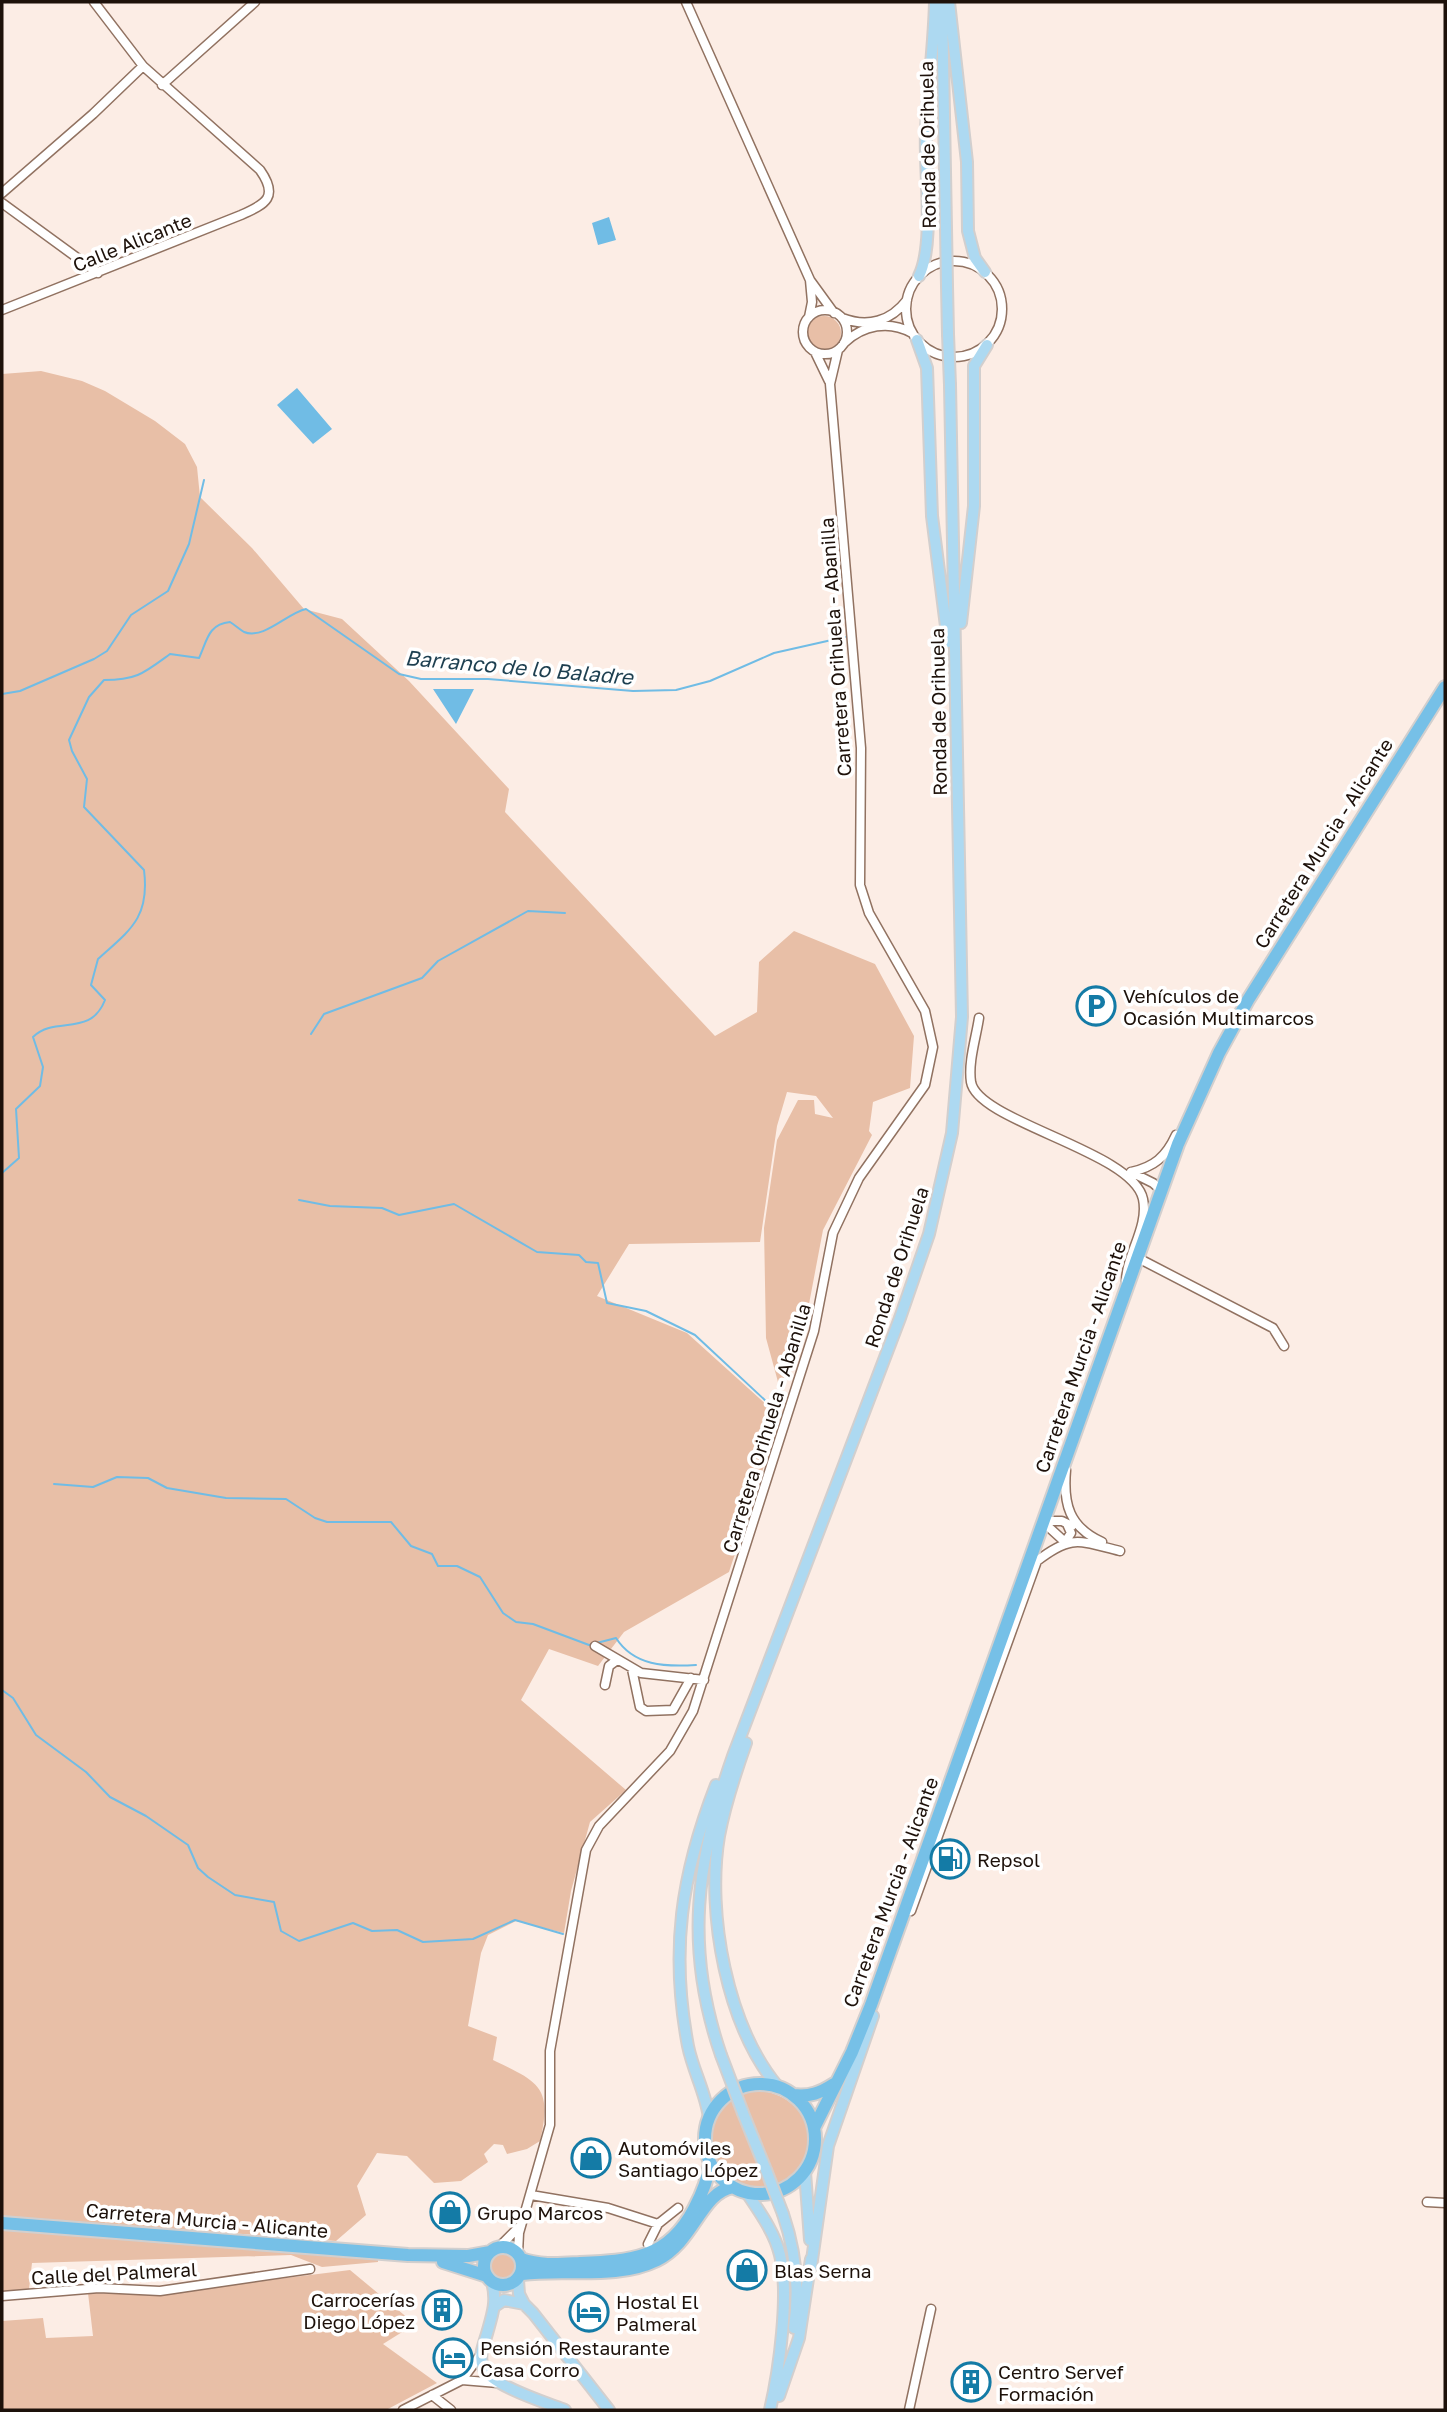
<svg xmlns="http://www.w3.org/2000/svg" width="1447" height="2412" font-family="'Golos Text',sans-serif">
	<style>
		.green { fill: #e8bfa7 }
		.water { fill: #70bce5 }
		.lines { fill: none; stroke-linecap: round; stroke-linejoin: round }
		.stream { stroke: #70bce5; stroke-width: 2 }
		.minor-casing { stroke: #917261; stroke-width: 11 }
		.major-casing { stroke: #d2cfce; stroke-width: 14 }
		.highway-casing { stroke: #d2cfce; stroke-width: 16 }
		.minor { stroke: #fff; stroke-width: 8 }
		.major { stroke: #add9f1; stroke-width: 10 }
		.highway { stroke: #76c0e7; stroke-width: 12 }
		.major-bridge-casing { stroke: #d2cfce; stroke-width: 14; stroke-linecap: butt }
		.major-bridge { stroke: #add9f1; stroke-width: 10 }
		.labels { text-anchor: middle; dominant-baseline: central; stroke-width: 7; stroke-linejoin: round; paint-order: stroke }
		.street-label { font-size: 19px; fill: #1d110a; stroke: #fff }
		.poi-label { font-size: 19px; fill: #1d110a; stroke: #fff; text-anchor: start }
		.water-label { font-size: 21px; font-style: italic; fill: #1d3f50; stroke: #fff }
	</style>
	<rect width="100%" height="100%" fill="#fcede5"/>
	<path class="green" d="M807 333a17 17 0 1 1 34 0a17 17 0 1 1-34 0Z
		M41,371L82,381L105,391L155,421L185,444L197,467L200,497L252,548L304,609L342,619L409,681L509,789L505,812L715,1036L757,1012L759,962L794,931L875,964L914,1036L910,1088L873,1102L869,1131L872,1135L823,1230L809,1304L787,1376L778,1382L766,1338L764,1228L777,1140L798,1100H814L815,1114L833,1118L816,1096L787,1092L777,1126L760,1242L629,1244L597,1296L687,1333L780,1417L729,1572L624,1632L598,1666L549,1649L521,1700L626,1790L590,1822L571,1891L564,1933L516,1921L488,1935L481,1953L468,2026L497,2037L493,2060C538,2082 553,2086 540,2141L527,2149L507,2154L503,2145L494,2144L484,2154L488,2162L461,2181L434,2183L407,2156L377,2153L357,2186L366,2215L336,2241L2,2216V374Z
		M752,2091C810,2088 833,2161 778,2185L742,2094Z
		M732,2099L767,2188C717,2193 692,2130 732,2099Z
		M2,2228L378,2257V2262L322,2267L291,2255L32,2263L29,2289L2,2292Z
		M491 2266a12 12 0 1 1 24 0a12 12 0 1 1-24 0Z
		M350,2270L415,2324L383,2344L437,2383L386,2410H2V2321L43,2318L46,2338L93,2336L88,2293L157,2294Z"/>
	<path class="water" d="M609,217L616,240L598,245L592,223Z
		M297,388L332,429L313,444L277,405Z
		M433,689H474L456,724Z"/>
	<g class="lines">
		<path class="stream" d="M2,694L20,691L94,659L107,651L131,615L168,591L189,544L204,480
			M311,1034L324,1014L422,978L438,961L528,911L565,913
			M2,1173L19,1158L16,1109L40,1086L43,1067L33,1037C56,1015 90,1038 105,1000L91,985L98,959C130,930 150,918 144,870L84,807L87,779L72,751L69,740L89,697L104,680C137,680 144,673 170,654L199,658C207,641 208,624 230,622C235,625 239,629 244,632C264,640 287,613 306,609L399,674L421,679H488L633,691L676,690L710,681L774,653L845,637
			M299,1200L330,1206L382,1208L399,1215L454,1204L537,1252L579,1255L586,1262L598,1263L607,1303L646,1311L695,1335L782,1416
			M54,1484L93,1487L117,1477L148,1478L167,1488L226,1498L286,1499L315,1518L327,1522H391L411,1546L432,1554L438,1566H457L480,1577L503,1613L516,1622L533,1624L589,1645L616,1638C634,1666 665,1667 696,1665
			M2,1690L13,1698L36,1735L86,1772L110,1797L146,1816L188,1845L198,1868L208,1877L235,1895L274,1902L281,1931L299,1941L353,1923L372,1931L397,1930L423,1942L473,1939L515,1920L563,1934"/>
		<g class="minor-casing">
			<path id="minor" d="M686,2L810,280L834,313
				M162,85L255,2
				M2,193L93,114L143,66L94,2
				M2,203L98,273
				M906 309a48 48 0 1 1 96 0a48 48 0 1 1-96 0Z
				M2,310L241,215C266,204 279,197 260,170L143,66
				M803 332a22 22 0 1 1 44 0a22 22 0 1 1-44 0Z
				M809,317L812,302L810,280
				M842,318C868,328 891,321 907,300
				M844,343C863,325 889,320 912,333
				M815,352L829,381
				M979,1018C976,1038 968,1062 971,1082C978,1122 1133,1151 1143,1199C1149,1227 1126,1255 1126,1282
				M1131,1172C1154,1167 1166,1157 1176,1135
				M1131,1172L1153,1183L1161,1190
				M1136,1257L1273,1328L1284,1346
				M1066,1470C1063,1504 1069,1527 1102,1542
				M1042,1521L1065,1542L1071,1533L1067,1524
				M1042,1521H1062L1072,1526
				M595,1646L641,1673L704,1680
				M632,1669L640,1707L646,1711L673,1710L691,1678
				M605,1685L609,1666L617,1660
				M911,1911L1037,1561C1072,1534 1079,1541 1120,1551
				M531,2195L608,2208L658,2224
				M1427,2202L1445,2203
				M648,2244L658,2224L678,2208
				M499,2247L520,2226
				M518,2253L519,2233L550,2125V2051L586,1850L599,1826L670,1751L693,1711L814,1331L833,1233L859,1178L925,1085L933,1047L925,1011L869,913L860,885L861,748L830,384L838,350
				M2,2296L99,2288L160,2291L310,2269
				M462,2380L498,2383
				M432,2395L451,2410
				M403,2410L462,2380L481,2354
				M909,2410L931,2309"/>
		</g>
		<g class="major-casing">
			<path id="major" d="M942,2L946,228
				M949,2L967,162L968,231L975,258L985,272
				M919,276C935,244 924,170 926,131C928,88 934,45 935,2
				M947,286L948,334
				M917,340L927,368L932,516L948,642
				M961,623L974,506V366L987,345
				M746,1743C735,1774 725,1804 719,1836C706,1914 727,2026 778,2087
				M721,2055C684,1948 696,1861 733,1756L900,1318L929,1234L952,1133L962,1017L950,385
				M743,2113L766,2170
				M709,2118C706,2093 693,2071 688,2046C670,1951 681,1875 716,1785
				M805,2172L810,2240
				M747,2193C759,2211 775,2233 780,2255C790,2293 779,2371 770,2410
				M783,2214C796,2252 800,2288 794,2328
				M811,2267L828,2146L873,2016
				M518,2280L519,2294L524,2304
				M492,2282C497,2300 493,2313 488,2330C485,2342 478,2355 483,2367C489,2385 547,2403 565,2410
				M495,2306L504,2300L524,2304L533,2313L609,2410
				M779,2396L799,2338L811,2259"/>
		</g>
		<g class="highway-casing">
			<path id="highway" d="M705 2139a55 55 0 1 1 110 0a55 55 0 1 1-110 0Z
				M793,2095C810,2097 820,2093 834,2084
				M814,2128L852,2052L871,2005L1178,1144L1219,1053L1248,1000L1445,687
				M2,2223L408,2255L468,2256L490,2252
				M484 2266a19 19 0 1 1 38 0a19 19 0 1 1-38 0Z
				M521,2259C541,2266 560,2264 580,2263C631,2261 668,2259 694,2209C702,2194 708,2180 710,2163
				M443,2262L487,2276
				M522,2274C565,2268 616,2280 657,2260C694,2242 701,2192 733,2187"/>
		</g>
		<use href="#minor" class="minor"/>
		<use href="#major" class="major"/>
		<use href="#highway" class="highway"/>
		<g class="major-bridge-casing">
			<path id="major-bridge" d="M946,228L947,286
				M948,334L950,385
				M721,2055L743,2113
				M766,2170L783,2214"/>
		</g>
		<use href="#major-bridge" class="major-bridge"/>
	</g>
	<defs>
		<g id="parking-ring" transform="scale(2.0125)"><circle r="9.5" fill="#fff" stroke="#147ba6" stroke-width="1.5"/><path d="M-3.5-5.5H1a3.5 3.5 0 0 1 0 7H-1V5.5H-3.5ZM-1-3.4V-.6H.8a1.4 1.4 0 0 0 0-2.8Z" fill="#147ba6"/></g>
		<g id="fuel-ring" transform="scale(2.0125)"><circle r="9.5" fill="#fff" stroke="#147ba6" stroke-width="1.5"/><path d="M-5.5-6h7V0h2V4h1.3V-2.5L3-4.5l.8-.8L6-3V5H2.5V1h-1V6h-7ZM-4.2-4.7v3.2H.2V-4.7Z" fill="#147ba6"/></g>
		<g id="shop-ring" transform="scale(2.0125)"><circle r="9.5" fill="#fff" stroke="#147ba6" stroke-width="1.5"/><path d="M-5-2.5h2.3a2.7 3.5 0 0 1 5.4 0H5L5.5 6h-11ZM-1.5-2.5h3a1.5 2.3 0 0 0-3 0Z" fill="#147ba6"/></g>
		<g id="building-ring" transform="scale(2.0125)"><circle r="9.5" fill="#fff" stroke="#147ba6" stroke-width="1.5"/><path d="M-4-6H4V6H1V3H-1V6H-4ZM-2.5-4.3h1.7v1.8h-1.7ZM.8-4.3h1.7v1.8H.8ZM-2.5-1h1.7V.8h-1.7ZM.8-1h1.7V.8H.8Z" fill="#147ba6"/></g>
		<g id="hotel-ring" transform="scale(2.0125)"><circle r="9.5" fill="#fff" stroke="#147ba6" stroke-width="1.5"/><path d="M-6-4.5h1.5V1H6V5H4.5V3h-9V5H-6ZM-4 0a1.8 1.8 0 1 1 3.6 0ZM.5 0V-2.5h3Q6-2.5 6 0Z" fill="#147ba6"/></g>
	</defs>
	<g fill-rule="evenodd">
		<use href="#parking-ring" x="1096" y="1006"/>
		<use href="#fuel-ring" x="950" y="1859"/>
		<use href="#shop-ring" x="591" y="2158"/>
		<use href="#shop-ring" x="450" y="2212"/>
		<use href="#shop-ring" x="747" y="2270"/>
		<use href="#building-ring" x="442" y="2310"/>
		<use href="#hotel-ring" x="589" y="2312"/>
		<use href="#hotel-ring" x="453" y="2358"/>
		<use href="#building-ring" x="971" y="2382"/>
	</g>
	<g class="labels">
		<g class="street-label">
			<text transform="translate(927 145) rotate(-91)">Ronda de Orihuela</text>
			<text transform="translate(132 242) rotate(-22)">Calle Alicante</text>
			<text transform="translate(835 647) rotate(-94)">Carretera Orihuela - Abanilla</text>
			<text transform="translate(938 712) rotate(-91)">Ronda de Orihuela</text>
			<text transform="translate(1323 843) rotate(-58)">Carretera Murcia - Alicante</text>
			<text transform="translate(896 1267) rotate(-72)">Ronda de Orihuela</text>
			<text transform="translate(1080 1357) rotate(-71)">Carretera Murcia - Alicante</text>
			<text transform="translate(766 1428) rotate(-73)">Carretera Orihuela - Abanilla</text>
			<text transform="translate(890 1892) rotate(-70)">Carretera Murcia - Alicante</text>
			<text transform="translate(207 2220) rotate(5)">Carretera Murcia - Alicante</text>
			<text transform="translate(114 2273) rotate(-3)">Calle del Palmeral</text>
		</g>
		<g class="poi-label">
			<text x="1123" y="995">Vehículos de<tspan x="1123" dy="22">Ocasión Multimarcos</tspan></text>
			<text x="977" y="1859">Repsol</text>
			<text x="618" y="2147">Automóviles<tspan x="618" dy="22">Santiago López</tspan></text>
			<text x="477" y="2212">Grupo Marcos</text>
			<text x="774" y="2270">Blas Serna</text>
			<text x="415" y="2299" text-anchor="end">Carrocerías<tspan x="415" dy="22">Diego López</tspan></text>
			<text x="616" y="2301">Hostal El<tspan x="616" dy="22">Palmeral</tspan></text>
			<text x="480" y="2347">Pensión Restaurante<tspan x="480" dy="22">Casa Corro</tspan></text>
			<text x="998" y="2371">Centro Servef<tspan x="998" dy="22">Formación</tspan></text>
		</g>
		<g class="water-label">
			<text transform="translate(519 667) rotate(5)">Barranco de lo Baladre</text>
		</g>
	</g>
	<rect width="1447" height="2412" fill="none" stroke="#1d110a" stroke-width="7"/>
</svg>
